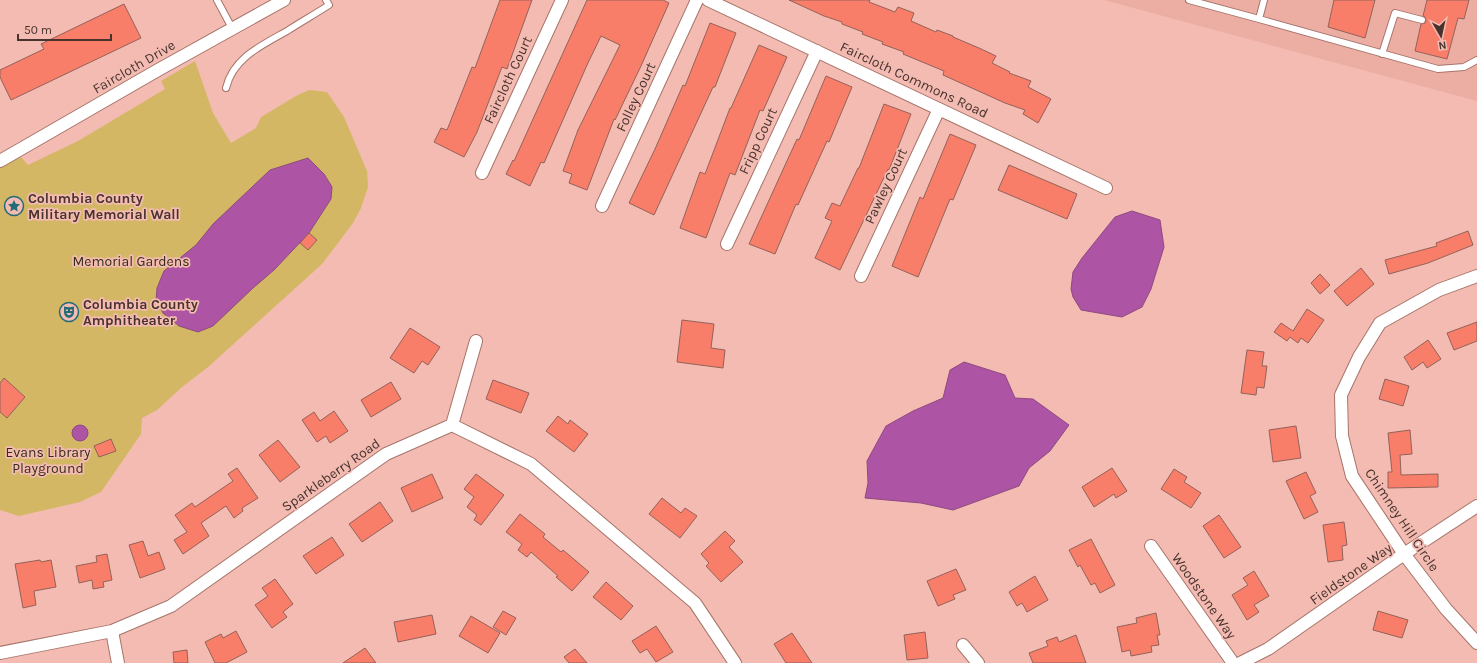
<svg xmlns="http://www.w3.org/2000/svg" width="1477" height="663" font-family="Karla,sans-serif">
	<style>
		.built { fill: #ecaea3 }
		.green { fill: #d3b765 }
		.water { fill: #ad54a5; stroke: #8f4a81 }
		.building { fill: #f97e6a; stroke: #936259 }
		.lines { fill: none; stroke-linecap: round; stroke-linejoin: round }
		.lane-casing { stroke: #a7746b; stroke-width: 8 }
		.street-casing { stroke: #a7746b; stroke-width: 14 }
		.lane { stroke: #fff; stroke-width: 6 }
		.street { stroke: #fff; stroke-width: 12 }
		.labels { text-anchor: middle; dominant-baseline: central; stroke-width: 3.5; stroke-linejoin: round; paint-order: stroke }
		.street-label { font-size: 14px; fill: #48322e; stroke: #f3bbb1 }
		.poi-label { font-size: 14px; font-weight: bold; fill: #48322e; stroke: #f3bbb1; text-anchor: start }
		.park-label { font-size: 14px; fill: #352d18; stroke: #f3bbb1 }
	</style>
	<rect width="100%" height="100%" fill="#f3bbb1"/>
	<path class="built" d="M1104,0H1477V101Z"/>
	<path class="green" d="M195,61L213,113L231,143L256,128L261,117L296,96L309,90L327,92L344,117L367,171L368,187L361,208L353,223L322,264L208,367L182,387L157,410L142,418L141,434L101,492L80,502L19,516L0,510V167L21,157L28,165L78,141L165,89L161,81Z"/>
	<path class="water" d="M308,158L324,174L332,187L331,199L309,233L274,270L253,288L213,326L198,332L179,326L163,313L156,300L157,288L164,271L196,245L213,224L270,170Z
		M1132,211L1160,220L1164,247L1151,289L1142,307L1122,317L1081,310L1073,297L1071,289L1073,272L1082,258L1115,217Z
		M964,362L1005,375L1015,398L1033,399L1069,425L1050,451L1029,468L1019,486L953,510L921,503L865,498L868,483L867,461L886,426L913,411L943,398L950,370Z
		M72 433a8 8 0 1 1 16 0a8 8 0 1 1-16 0Z"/>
	<path class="building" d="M500,0H532L507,69L502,67L477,132L464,157L434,142L441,128L447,130L472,67L475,68Z
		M587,0H663L669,3L641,66L615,120L614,119L587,190L569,183L572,174L563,171L578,130L620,45L601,36L587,65L544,163L541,162L530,186L506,174L513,160L514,161Z
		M789,0H870L869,2L895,12L898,7L914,13L911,21L936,32L937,30L953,36V37L979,48L996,56L992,63L1010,72L1009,73L1031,81L1028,87L1051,99L1038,123L1023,114L1025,110L1005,103L943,75L944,71L903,54L904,52L882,44L883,42L862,34L863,32L842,24V22L824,16Z
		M1334,0H1375L1365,38L1328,27Z
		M1427,0H1469L1464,19L1458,18L1447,59L1415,51L1421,24L1425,23L1426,21L1425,17L1423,16Z
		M124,4L141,38L11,100L0,77V70L44,49L41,44Z
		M710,23L736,33L715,87H713L654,215L629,203L655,149L683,85L685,86Z
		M759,45L787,57L763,111L760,110L735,175L730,173L706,238L680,228L700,172L705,174L730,108H731Z
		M826,76L852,87L829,142L827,141L798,205L796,204L775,254L749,244L797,139L799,140Z
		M884,104L911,114L889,170L888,169L840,270L815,258L832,221L825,218L832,203L840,206L858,168H859Z
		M950,134L976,145L953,200L950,199L918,277L892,266L920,197L923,199Z
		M1009,165L1077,194L1067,219L998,190Z
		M1468,231L1473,245L1428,263L1389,274L1385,260L1437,246L1436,243Z
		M309,233L317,240L308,250L300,243Z
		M1361,268L1374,284L1347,306L1334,291Z
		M1320,274L1330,285L1320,294L1311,283Z
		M1307,309L1324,320L1308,343L1301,338L1298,343L1290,337L1287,341L1274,332L1281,323L1293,331Z
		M682,320L714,324L711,348L725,350L723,368L677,362Z
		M1477,322V341L1454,350L1447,333Z
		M410,328L440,347L428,365L422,361L414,373L390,358Z
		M1428,340L1441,359L1427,368L1423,362L1412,370L1404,357Z
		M1247,350L1264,352L1262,366H1267L1264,388L1257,387L1256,395L1241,393Z
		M4,378L25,397L7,418L0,412V383Z
		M1385,379L1409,386L1403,406L1379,399Z
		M493,380L529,393L521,413L486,399Z
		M391,382L401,399L371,417L361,400Z
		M334,411L348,431L330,443L326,436L317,442L302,420L314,412L320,421Z
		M558,416L568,424L570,420L588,434L574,452L546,431Z
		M1296,426L1301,458L1273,462L1269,430Z
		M1410,430L1412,454L1400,455L1401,475L1438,474V487L1388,488V472H1392L1388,433Z
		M111,439L116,451L99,457L94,446Z
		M278,440L300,467L280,482L259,455Z
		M237,468L258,498L242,508L243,511L234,518L226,506L201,523L209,536L183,554L174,540L187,532L175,515L192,503L195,507L233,481L228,474Z
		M1112,468L1127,491L1116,498L1114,494L1094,507L1082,487Z
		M1174,469L1187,477L1184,482L1201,493L1191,508L1161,489Z
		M1306,472L1316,493L1310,496L1318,512L1304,519L1286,481Z
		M432,474L443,498L412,512L401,488Z
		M476,474L504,495L481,525L474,520L477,515L467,507L474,497L464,489Z
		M662,498L681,513L685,508L697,516L680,538L649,514Z
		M380,502L393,521L362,542L349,524Z
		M520,514L545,534L543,537L561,552L563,550L589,572L572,591L556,577L558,576L531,552L527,557L518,550L522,544L506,532Z
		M1219,515L1241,547L1224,558L1203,526Z
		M1344,522L1347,545L1342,546L1343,560L1328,562L1323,525Z
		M725,531L735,541L729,547L743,562L721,582L706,566L709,563L701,554Z
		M332,537L344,555L316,574L303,556Z
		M1091,539L1115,585L1100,593L1095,583L1091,585L1080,565L1078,567L1069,550Z
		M143,541L148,556L159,552L165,569L140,578L129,545Z
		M107,554L112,580L103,582L104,587L93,589L92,580L79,583L76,566L97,562L96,556Z
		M40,560L41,562L51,560L56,587L34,591L36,605L23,608L15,564Z
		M956,569L966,590L953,595L955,599L938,606L927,581Z
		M1254,571L1269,596L1254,605L1259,612L1247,620L1232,595L1248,585L1243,578Z
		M1035,576L1048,600L1027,612L1022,603L1017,606L1009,592Z
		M275,579L293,604L283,612L287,617L272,628L255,605L268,596L262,588Z
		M606,582L633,606L621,620L593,597Z
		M503,611L516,618L506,635L493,627Z
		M1378,611L1408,620L1402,638L1373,630Z
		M1156,613L1160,635H1157L1159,645L1151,646L1152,652L1131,656L1130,650L1122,652L1117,627L1137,623L1136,618Z
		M432,615L436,634L398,642L394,622Z
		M471,616L500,633L488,653L459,636Z
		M656,626L673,652L656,662L647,649L640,653L632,641Z
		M236,631L247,652L226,663H215L205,642L221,634L223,638Z
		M925,632L928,658L907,660L904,635Z
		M792,633L812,663H786L774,644Z
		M1076,635L1086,663H1033L1029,653L1048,646L1046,641L1057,637L1059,642Z
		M365,648L376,663H343Z
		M575,649L587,663H569L564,657Z
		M187,650L188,663H174L173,652Z"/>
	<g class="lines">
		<g class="lane-casing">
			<path id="lane" d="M217,0L232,28
				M1189,0L1259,19L1264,0
				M1259,19L1438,69L1464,67L1477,60
				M1382,54L1395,13L1422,20
				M226,88C233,58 262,45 287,31C301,22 315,14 329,5L326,0"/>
		</g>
		<g class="street-casing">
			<path id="street" d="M708,0L1106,188
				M0,161L158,70L284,0
				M482,173L562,0
				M602,206L697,0
				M727,244L817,51
				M861,276L939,109
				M1477,276L1439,290L1380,323L1359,357L1341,395L1342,436L1352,476L1404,554L1446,609L1477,643
				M452,425L531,464L695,603L735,663
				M452,425L476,341
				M1151,546L1233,663
				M112,631L118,663
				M963,645L978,663
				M0,653L112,631L171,606L386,454L452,425
				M1240,663L1268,649L1404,554L1477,506"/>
		</g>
		<use href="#lane" class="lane"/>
		<use href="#street" class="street"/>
	</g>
	<defs>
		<g id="sight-ring" transform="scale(1)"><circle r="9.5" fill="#f3bbb1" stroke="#226b77" stroke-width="1.5"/><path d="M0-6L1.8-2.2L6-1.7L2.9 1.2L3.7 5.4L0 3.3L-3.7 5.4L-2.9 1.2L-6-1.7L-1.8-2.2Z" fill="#226b77"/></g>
		<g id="theatre-ring" transform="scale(1)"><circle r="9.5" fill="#f3bbb1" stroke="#226b77" stroke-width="1.5"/><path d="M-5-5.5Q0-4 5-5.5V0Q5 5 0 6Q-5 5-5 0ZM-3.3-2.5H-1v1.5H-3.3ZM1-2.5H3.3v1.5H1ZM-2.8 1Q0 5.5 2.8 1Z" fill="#226b77"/></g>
	</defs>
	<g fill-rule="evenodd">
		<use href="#sight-ring" x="14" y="206"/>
		<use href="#theatre-ring" x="69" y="312"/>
	</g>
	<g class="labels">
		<g class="street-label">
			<text transform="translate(134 67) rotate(-30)">Faircloth Drive</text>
			<text transform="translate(508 80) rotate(-65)">Faircloth Court</text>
			<text transform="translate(914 80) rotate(25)">Faircloth Commons Road</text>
			<text transform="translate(636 97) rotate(-65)">Folley Court</text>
			<text transform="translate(758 141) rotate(-65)">Fripp Court</text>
			<text transform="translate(886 186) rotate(-65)">Pawley Court</text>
			<text transform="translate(331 475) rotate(-35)">Sparkleberry Road</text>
			<text transform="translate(1402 520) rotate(56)">Chimney Hill Circle</text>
			<text transform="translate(1351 574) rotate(-35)">Fieldstone Way</text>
			<text transform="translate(1204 596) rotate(55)">Woodstone Way</text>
		</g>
		<g class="poi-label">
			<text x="28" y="198">Columbia County<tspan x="28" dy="16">Military Memorial Wall</tspan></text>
			<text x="83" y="304">Columbia County<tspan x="83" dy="16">Amphitheater</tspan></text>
		</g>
		<g class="park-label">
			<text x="131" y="261">Memorial Gardens</text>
			<text x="48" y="452">Evans Library<tspan x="48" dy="16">Playground</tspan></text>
		</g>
	</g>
	<g transform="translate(1441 36) rotate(171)" stroke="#f3bbb1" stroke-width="3" paint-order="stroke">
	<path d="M0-3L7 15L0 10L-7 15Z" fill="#48322e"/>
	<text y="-6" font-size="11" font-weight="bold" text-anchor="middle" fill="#48322e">N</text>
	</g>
	<path d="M18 34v6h93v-6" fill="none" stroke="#48322e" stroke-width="2"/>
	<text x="24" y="34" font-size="12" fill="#48322e" stroke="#f3bbb1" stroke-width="3" paint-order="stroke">50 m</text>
</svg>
